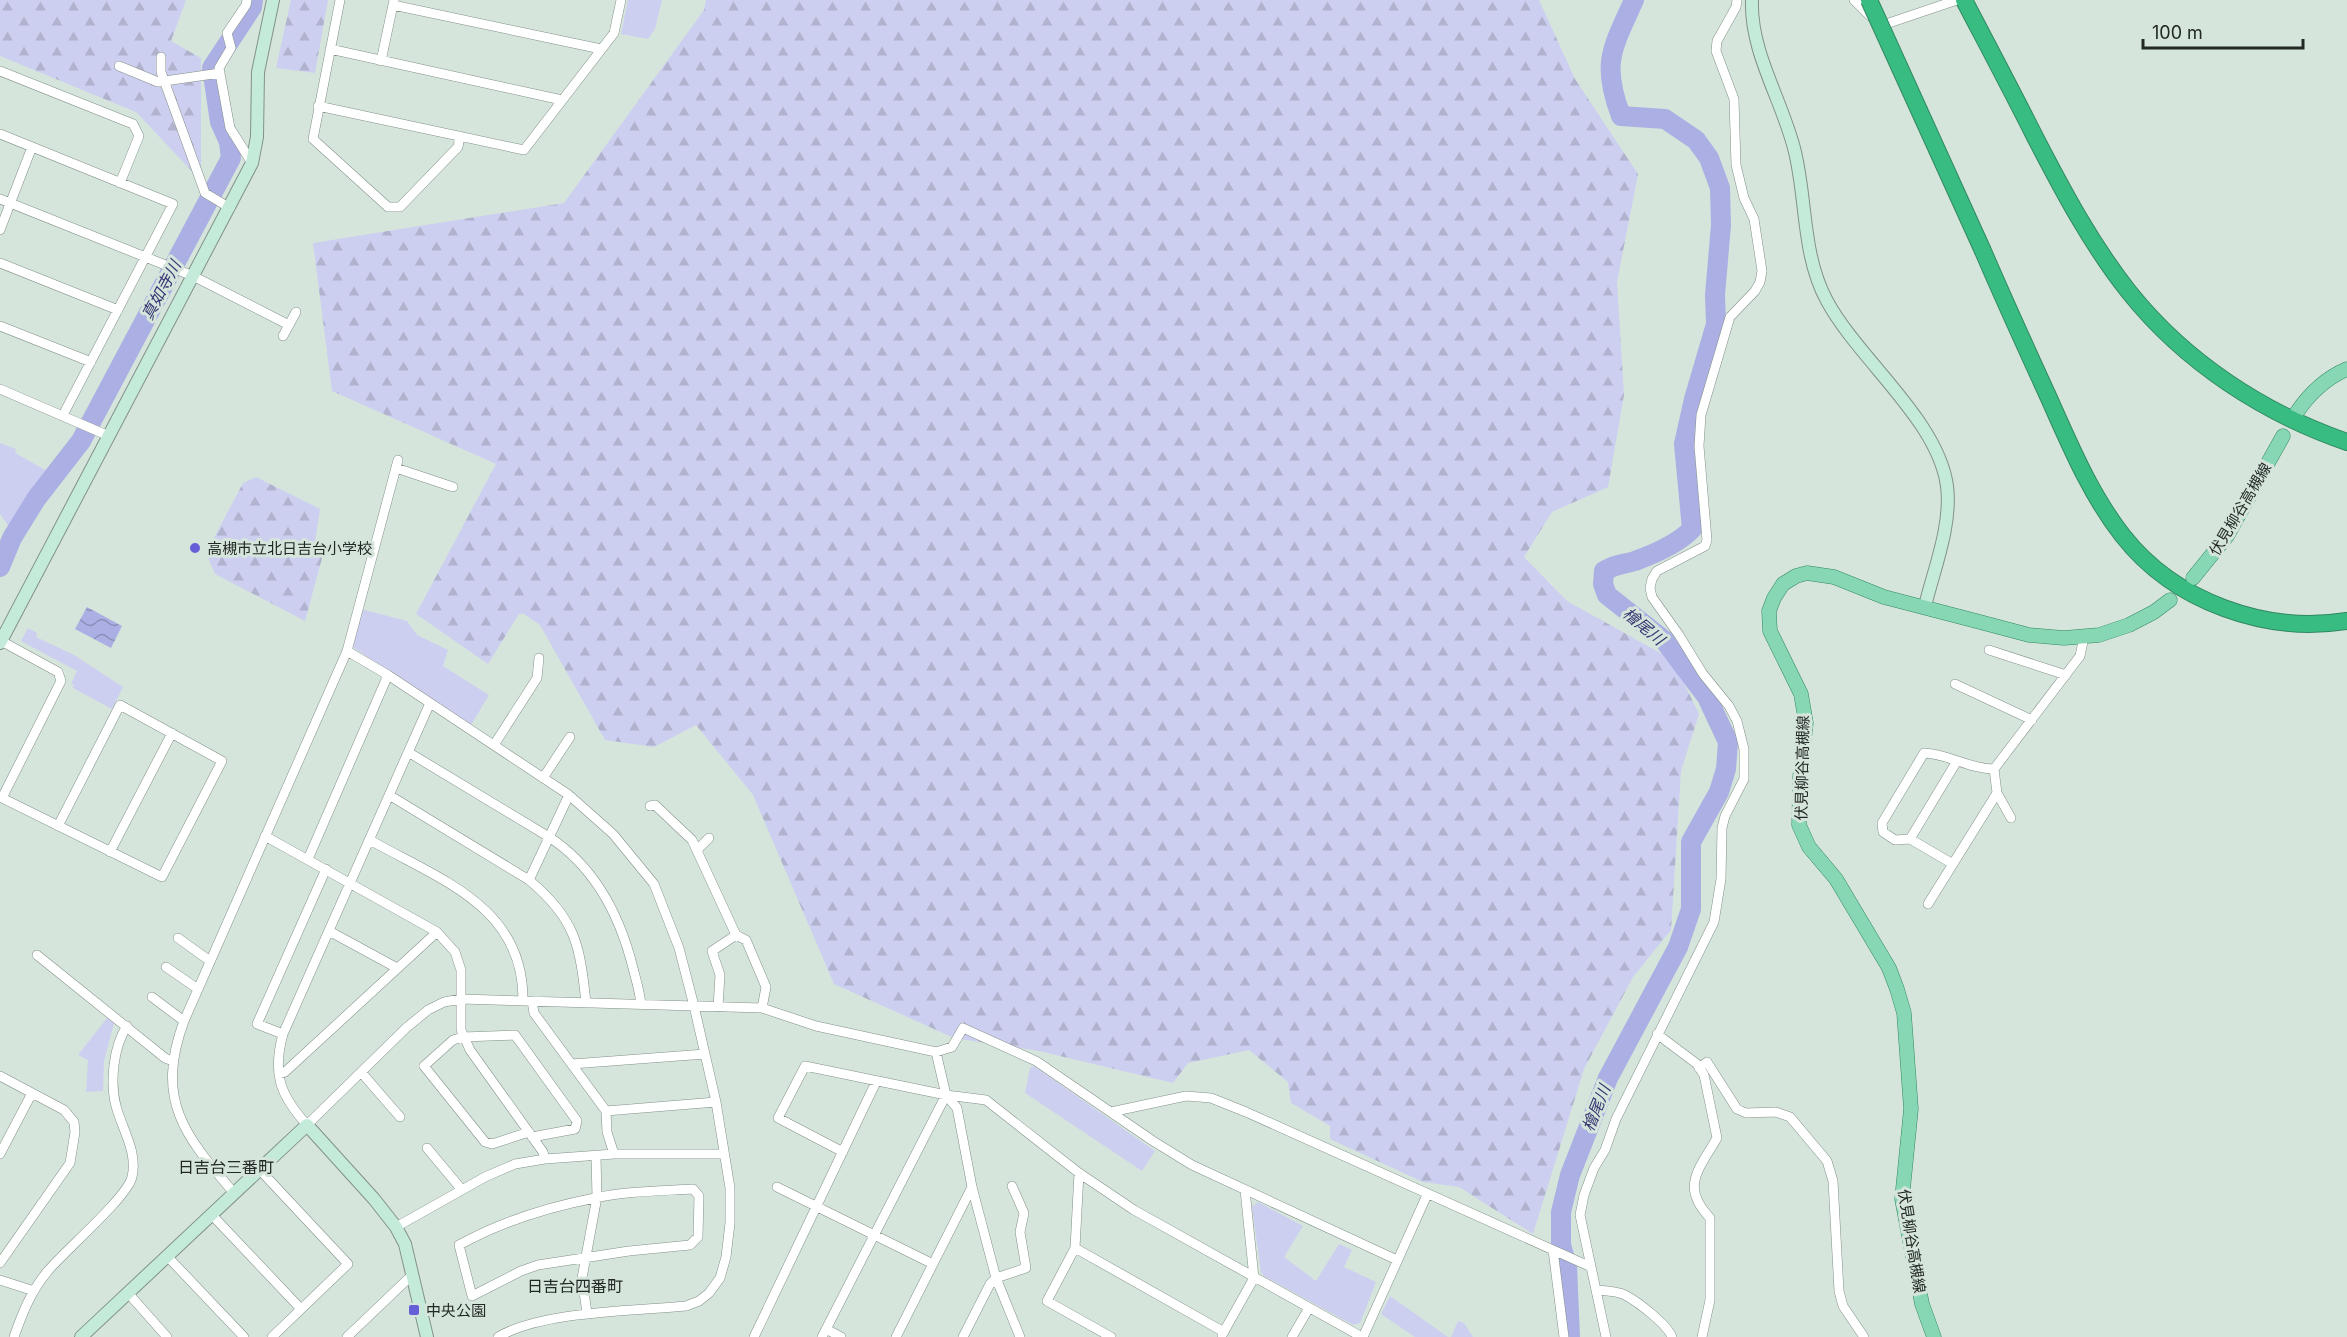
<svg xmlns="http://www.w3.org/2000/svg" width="2347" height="1337" font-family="Inter,'Noto Sans JP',sans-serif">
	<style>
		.forest { fill: url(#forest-firs) }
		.green { fill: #cdcff1 }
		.water { fill: url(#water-waves) }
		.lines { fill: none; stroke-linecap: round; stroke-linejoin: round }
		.river { stroke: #acafe4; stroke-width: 20 }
		.street-casing { stroke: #839189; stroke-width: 10 }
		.secondary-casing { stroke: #839189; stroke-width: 14 }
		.primary-casing { stroke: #318861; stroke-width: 15 }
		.highway-casing { stroke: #318861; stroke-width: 18 }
		.street { stroke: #fff; stroke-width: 9 }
		.secondary { stroke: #c4ebda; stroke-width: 12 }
		.primary { stroke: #88d7b4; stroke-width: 14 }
		.highway { stroke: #39bc82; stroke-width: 16 }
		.highway-bridge-casing { stroke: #318861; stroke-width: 18; stroke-linecap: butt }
		.highway-bridge { stroke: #39bc82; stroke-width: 16 }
		.poi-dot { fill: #675fd8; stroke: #d5e5db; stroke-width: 2 }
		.labels { text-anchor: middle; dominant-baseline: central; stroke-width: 6; stroke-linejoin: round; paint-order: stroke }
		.street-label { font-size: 15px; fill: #222824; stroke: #d5e5db }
		.poi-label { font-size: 15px; fill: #222824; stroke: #d5e5db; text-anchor: start }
		.water-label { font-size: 16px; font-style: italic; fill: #363372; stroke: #d5e5db }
		.neighbourhood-label { font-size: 16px; fill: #222824; stroke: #d5e5db }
	</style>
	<defs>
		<pattern id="forest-firs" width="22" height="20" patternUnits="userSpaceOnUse" patternTransform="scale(1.5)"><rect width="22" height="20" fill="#cdcff1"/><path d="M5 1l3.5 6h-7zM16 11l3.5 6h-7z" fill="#b0b2ce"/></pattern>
		<pattern id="water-waves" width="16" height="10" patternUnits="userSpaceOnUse" patternTransform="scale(1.5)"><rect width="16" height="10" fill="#acafe4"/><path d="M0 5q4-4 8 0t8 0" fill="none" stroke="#8c8eb9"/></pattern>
	</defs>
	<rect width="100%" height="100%" fill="#d5e5db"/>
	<path class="forest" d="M0,0H186L171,41L201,58V181L136,112L0,56Z
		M291,0H328L315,73L276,68Z
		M706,0H1539L1575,79L1638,174L1617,282L1624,395L1608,487L1552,512L1524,557L1567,601L1673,660L1699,714L1681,771L1671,930L1633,977L1584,1069L1533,1234L1459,1187L1423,1182L1330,1139V1126L1291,1103L1288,1082L1249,1050L1188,1063L1173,1083L1039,1051L954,1038L834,984L753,795L696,725L654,747L605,740L540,625L524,614H519L488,664L416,614L496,464L332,391L313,243L564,203L704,10Z
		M256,477L320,509L315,542L324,551L305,621L215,574L206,553L243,483Z"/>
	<path class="green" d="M628,0H662L655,29L648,39L621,34Z
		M0,443L16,449L15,453L47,471L32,492L12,531L0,514Z
		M361,609L407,621L417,635L448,650L443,666L489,695L471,725L354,648L352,645Z
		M28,628L37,633L36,637L74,655L123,687L112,709L73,688L74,685L71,684L77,671L21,641Z
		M107,1018L114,1023L104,1061L103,1091L86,1092L88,1060L78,1055Z
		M1034,1066L1155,1151L1142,1171L1025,1093L1030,1068Z
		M1258,1202L1303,1226L1284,1257L1316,1281L1339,1244L1352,1250L1344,1267L1376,1282L1360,1323L1353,1325L1264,1276L1261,1272L1252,1207Z
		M1390,1296L1448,1337H1415L1381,1314Z
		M1458,1321L1464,1323L1473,1337H1451Z"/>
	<path class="water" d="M87,607L122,626L111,648L75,629Z"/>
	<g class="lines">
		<path class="river" d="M0,567L12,538L36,499L81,441L231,158L229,142L220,122L212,68L252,7L253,0
			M1570,1337L1567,1266L1561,1245V1212L1570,1175L1608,1078L1678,947L1691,909V842L1719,792L1726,769L1728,742L1707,697L1664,640L1607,595L1603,584L1604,571C1618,563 1622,565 1635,561C1654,554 1678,544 1692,529L1684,444L1694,399L1716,324L1715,295L1721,225L1720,188L1709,158L1696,140L1665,119L1621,116C1601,63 1612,49 1634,0"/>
		<g class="street-casing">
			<path id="street" d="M247,0L246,5L227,33L231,48L219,68L230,128L252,163
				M340,0L313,139L388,207H400L458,147L460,136
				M1854,0L1870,16L1886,24L1957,0
				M393,5L601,49
				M330,49L562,100
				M161,57V72L205,193L230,208
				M381,61L394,0
				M119,66L158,82L220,73
				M0,71L133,124L139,136L120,183
				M318,106L524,150L614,33L621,0
				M0,134L173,204L63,415
				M0,199L193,276L289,325
				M0,230L32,147
				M0,263L118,310
				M0,326L91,362
				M283,336L296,312
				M0,389L109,436
				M396,468L453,487
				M1,641L58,672L61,681L2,798L162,877L222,761L120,705L58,826
				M1989,650L2066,675
				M347,651L388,675L569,795L613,834L654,884L679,948L694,1006L716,1102L730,1188V1223L726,1257L720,1278L709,1293L699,1301L686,1306C634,1311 542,1311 498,1337
				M1955,684L2032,720
				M430,703L283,1034C272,1074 280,1095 307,1125L406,1028L428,1010L444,1002L461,999L762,1008L816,1026L936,1052L946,1095L957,1108L972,1187L996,1278L1020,1337
				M494,745L537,678L539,658
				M408,752L549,837C595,867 620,916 633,968C636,980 640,992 641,1005
				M543,778L570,737
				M389,795L529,880C576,919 580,946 586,1003
				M650,806L655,805L692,840L736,935L746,940L766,987L762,1008
				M2011,818L1997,793L1994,769L2080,656L2084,637
				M265,836L437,932L455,952L461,970V1030L470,1050L543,1152L545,1159
				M1910,839L1957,761
				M370,840C440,880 524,906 523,1001
				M697,850L709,838
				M110,852L172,733
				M308,859L388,675
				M1953,864L1910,839L1895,840L1883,832L1882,823L1924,753C1949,754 1969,769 1994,769
				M529,880L569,795
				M1928,904L1997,793
				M329,931L397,968
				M178,938L210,961
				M37,955L165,1058L173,1061
				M166,967L198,989
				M152,997L184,1021
				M532,1001L534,1013L606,1111L607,1132L614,1154
				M718,1007L720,975L712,951L736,935
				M283,1034L257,1024L326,869
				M1657,1034L1697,1064L1704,1075L1717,1138C1699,1169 1680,1187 1710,1218V1300L1702,1337
				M936,1052L952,1047L963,1028L1036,1061L1153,1141L1192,1165L1397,1260
				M572,1064L705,1054
				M1699,1068L1707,1062L1737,1109L1746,1113L1776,1112L1790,1117L1827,1161L1833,1181L1839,1291L1843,1306L1864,1337
				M361,1072L400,1117
				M279,1074L285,1072L437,932
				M0,1076L64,1110L74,1122L75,1132L70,1163L0,1263
				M606,1111L716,1102
				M1111,1112L1186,1096L1211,1098L1246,1112L1591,1267
				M529,1132L492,1144L485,1142L424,1066L453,1040L463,1037L515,1035L577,1121L575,1129L532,1137
				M427,1148L462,1190
				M843,1152L778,1118L805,1066L946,1095L986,1100L1079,1173L1134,1210L1362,1337
				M0,1154L32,1093
				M259,1169L348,1264L272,1337
				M1079,1173L1075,1248L1047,1301L1111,1337
				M777,1187L933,1264
				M693,1189L699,1196L698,1237L690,1245L629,1251L538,1265L521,1271L472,1296L459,1245C501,1222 548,1207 595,1198C627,1191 660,1191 693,1189Z
				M234,1193C184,1135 155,1100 184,1021L347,651L398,460
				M211,1214L301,1309
				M396,1227L485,1177L515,1164L545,1159L614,1154H724
				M1075,1248L1224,1332
				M1553,1250L1564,1337
				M167,1256L244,1337
				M0,1280L34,1291
				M1596,1290C1605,1291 1617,1291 1625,1295C1638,1302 1667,1324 1672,1337
				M128,1293L167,1337
				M587,1313L582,1278L597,1197L596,1157
				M826,1329L841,1337
				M1222,1335L1254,1278L1245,1190
				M14,1337C22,1314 31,1291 47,1272C64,1251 127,1198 132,1177C138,1152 122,1129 116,1106C110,1083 113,1047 127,1026
				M347,1337L411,1276
				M754,1337L876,1082
				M822,1337L946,1095
				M896,1337L972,1187
				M963,1337L990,1284L996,1278L1026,1268L1020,1232L1024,1213L1012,1186
				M1292,1337L1309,1308
				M1363,1337L1427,1195
				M1606,1337L1580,1215L1584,1195L1594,1168L1605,1150L1616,1119L1714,922L1721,879L1722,828L1725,816L1744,779V749L1737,721L1729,706L1703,674L1679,635L1652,597L1650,588L1652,579L1657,571L1705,546L1707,540L1699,446L1701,415L1730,317L1755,291L1760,282L1762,271L1754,219L1744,198L1736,165L1734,99L1716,51L1717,41L1736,7L1737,0"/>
		</g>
		<g class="secondary-casing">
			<path id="secondary" d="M1752,0C1750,53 1783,101 1795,152C1807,202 1802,255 1827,301C1859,360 1938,420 1947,486C1952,525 1934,569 1925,606
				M0,643L252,163L257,137L258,72L273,0
				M81,1337L307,1125L374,1199L396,1227L405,1244L427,1337"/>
		</g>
		<g class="primary-casing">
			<path id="primary" d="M2297,412C2310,393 2326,378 2347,369
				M2193,578L2227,536L2283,436
				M1934,1337L1922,1304L1902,1199L1911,1109L1904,1013L1897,989L1889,968L1836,879L1809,847L1799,825L1800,777L1806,723L1801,694L1770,631L1769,611L1774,598L1783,584L1796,576L1807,573L1834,577L1884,597L1980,622L2029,635L2064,638L2099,635L2129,625L2154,612L2170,600"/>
		</g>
		<g class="highway-casing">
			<path id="highway" d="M1964,0C1988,46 2012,91 2035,137C2063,191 2091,244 2129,292C2185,362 2263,413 2347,442
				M1983,251C2004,300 2026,348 2048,396C2070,445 2090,494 2123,536C2175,602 2266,634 2347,621"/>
		</g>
		<use href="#street" class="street"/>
		<use href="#secondary" class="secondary"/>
		<use href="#primary" class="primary"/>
		<use href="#highway" class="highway"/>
		<g class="highway-bridge-casing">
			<path id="highway-bridge" d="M1869,0L1983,251"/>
		</g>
		<use href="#highway-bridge" class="highway-bridge"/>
	</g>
	<g class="poi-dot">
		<circle cx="195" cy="548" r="6"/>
		<rect x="408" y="1304" width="12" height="12" rx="3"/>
	</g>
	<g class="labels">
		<g class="street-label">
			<text transform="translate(2240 509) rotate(-59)">伏見柳谷高槻線</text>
			<text transform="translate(1802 768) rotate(-89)">伏見柳谷高槻線</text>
			<text transform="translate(1912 1241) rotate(81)">伏見柳谷高槻線</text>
		</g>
		<g class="poi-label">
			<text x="207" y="548">高槻市立北日吉台小学校</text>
			<text x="426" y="1310">中央公園</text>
		</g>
		<g class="water-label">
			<text transform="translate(161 290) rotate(-62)">真如寺川</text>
			<text transform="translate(1644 626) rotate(40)">檜尾川</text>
			<text transform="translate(1596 1108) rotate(-68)">檜尾川</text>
		</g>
		<g class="neighbourhood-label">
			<text x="226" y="1167">日吉台三番町</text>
			<text x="575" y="1286">日吉台四番町</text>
		</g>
	</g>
	<path d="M2143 39v9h160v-9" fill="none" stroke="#222824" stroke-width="3"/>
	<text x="2152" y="39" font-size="18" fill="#222824" stroke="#d5e5db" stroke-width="4.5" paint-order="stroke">100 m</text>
</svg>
